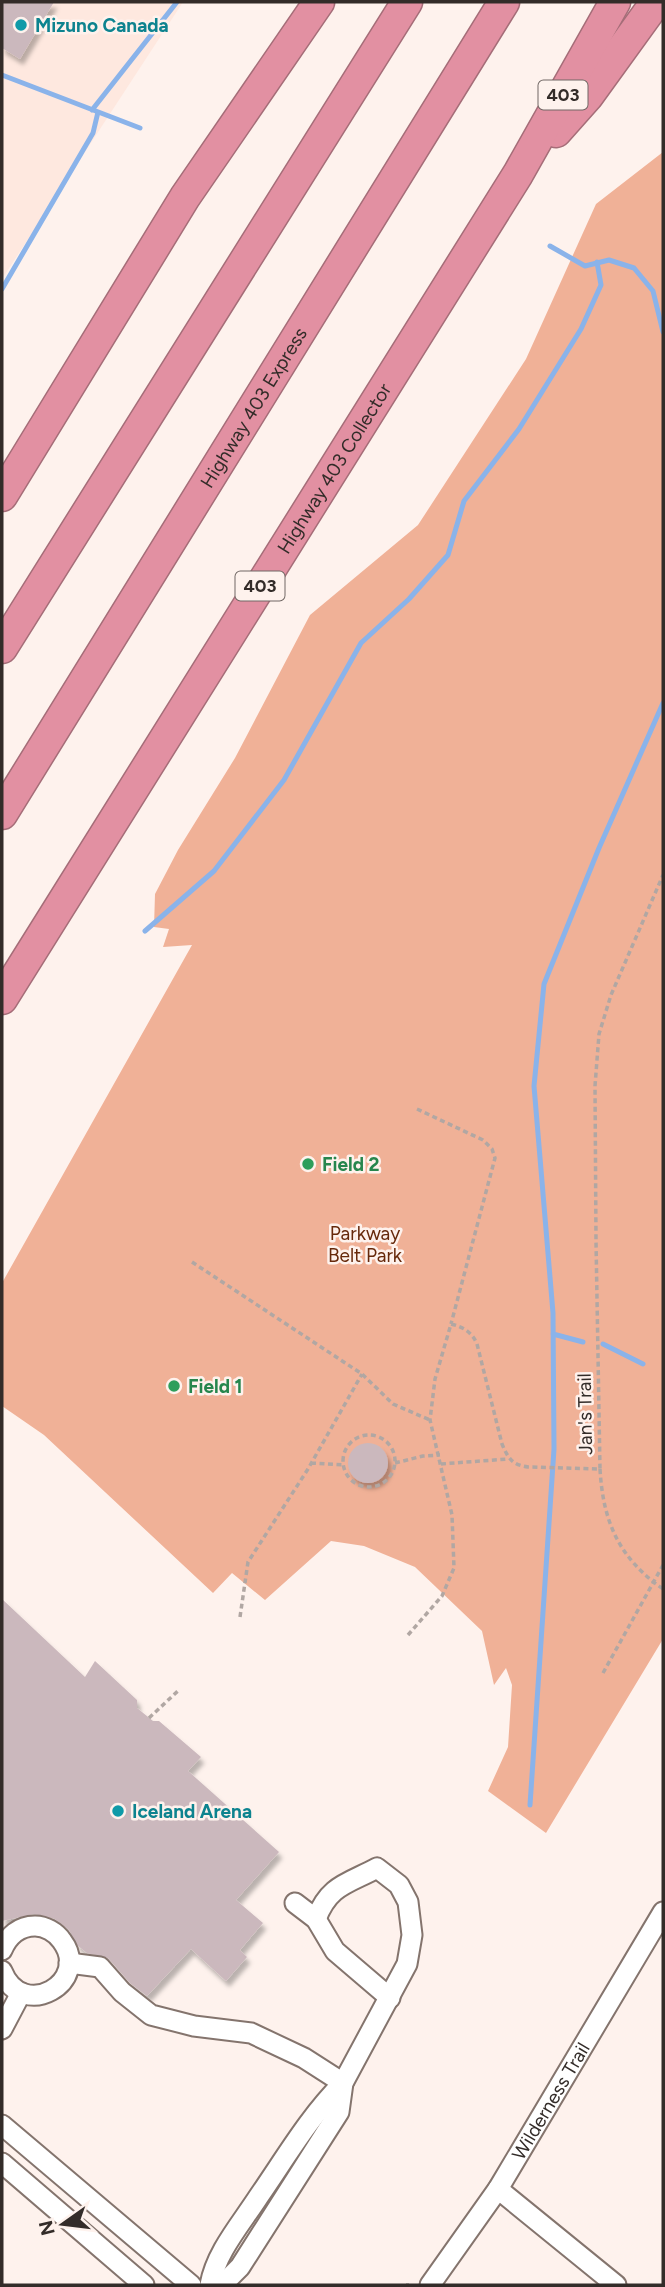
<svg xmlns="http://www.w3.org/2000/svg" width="665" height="2287" font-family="Figtree,sans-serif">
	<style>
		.built { fill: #fee8df }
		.green { fill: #f0b197 }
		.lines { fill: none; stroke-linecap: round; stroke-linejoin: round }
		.stream { stroke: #8ab3ea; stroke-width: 5 }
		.building { fill: #cbb8bd; filter: url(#shadow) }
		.minor-casing { stroke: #84746d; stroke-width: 23 }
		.highway-casing { stroke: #a56d78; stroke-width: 33 }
		.path { stroke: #b1a7a3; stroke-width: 3.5; stroke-dasharray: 5 3.5; stroke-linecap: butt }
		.minor { stroke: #fff; stroke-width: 19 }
		.highway { stroke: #e290a2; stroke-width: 30 }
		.culture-dot { fill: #0f9aa8; stroke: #fef2ed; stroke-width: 2.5 }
		.leisure-dot { fill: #2e9e5b; stroke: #fef2ed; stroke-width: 2.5 }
		.labels { text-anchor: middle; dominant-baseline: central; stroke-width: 5; stroke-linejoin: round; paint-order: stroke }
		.shield { fill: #fef2ed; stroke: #706764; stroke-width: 2 }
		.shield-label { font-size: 18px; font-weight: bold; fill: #332c29 }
		.culture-label { font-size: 19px; font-weight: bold; fill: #0d838f; stroke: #fef2ed; text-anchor: start }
		.street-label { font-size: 19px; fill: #332c29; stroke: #fef2ed }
		.leisure-label { font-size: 19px; font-weight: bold; fill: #27864d; stroke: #fef2ed; text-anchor: start }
		.park-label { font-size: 19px; fill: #67290b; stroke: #fef2ed }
	</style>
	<defs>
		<filter id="shadow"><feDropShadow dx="3.5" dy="6" stdDeviation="2" flood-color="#0004"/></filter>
	</defs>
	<rect width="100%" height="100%" fill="#fef2ed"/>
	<path class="built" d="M2,2H183L2,279Z"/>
	<path class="green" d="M663,152V1639L546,1833L488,1791L508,1747L512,1685L506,1668L494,1685L482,1631L415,1567L364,1546L331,1541L265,1600L232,1573L213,1593L44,1435L2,1406V1283L192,945L163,947L169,929L154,927L155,894L178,850L235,758L310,615L418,525L526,359L596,204Z"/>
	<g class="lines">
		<path class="stream" d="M2,75L140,128
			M92,110L177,2
			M550,246L585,266L609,260L634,268L653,291L663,332
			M2,289L93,133L98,112
			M145,931L214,871L284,780L361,643L409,599L448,555L464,501L519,429L581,329L601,285L597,262
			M553,1334L583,1342
			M603,1344L643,1364
			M530,1805L554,1449L553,1313L534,1086L544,984L599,848L663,703"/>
	</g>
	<path class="building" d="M2,2H54L20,59L2,48Z
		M348 1463a20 20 0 1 1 40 0a20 20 0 1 1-40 0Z
		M2,1599L85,1677L95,1661L137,1700V1708L153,1721H159L201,1757L188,1771L279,1852L236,1900L263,1923L240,1950L247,1957L226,1981L191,1949L147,1996L130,1983L108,1958L87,1953L77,1945L69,1930L55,1919L34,1914L2,1921Z"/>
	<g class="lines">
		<g class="minor-casing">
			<g id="minor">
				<path d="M295,1903L316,1919L335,1951L390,1998"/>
				<path d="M2,1950C8,1936 19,1926 35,1926C45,1926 56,1932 62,1941C92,1981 23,2023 2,1971"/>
				<path d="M69,1963L100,1967L122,1992L151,2015L194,2026L251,2033L304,2058L343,2083"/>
				<path d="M2,2029L21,1993"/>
				<path d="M2,2125L191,2285"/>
				<path d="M2,2163L144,2285"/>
				<path d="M498,2189L616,2285"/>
				<path d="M210,2285C216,2252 241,2224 259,2196C286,2157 309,2117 343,2083"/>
				<path d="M222,2285L240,2267L339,2112L343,2083L407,1964L412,1935L408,1902L399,1885L377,1868C347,1884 329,1885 316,1919"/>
				<path id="s1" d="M430,2285L498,2189L663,1912"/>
			</g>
		</g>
		<g class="highway-casing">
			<g id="highway">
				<path d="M556,132L588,96L656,2"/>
				<path d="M2,496L185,197L319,2"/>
				<path d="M2,648L407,2"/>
				<path id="s2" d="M2,814L504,2"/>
				<path id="s3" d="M2,999L518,174L615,2"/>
			</g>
		</g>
		<path class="path" d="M417,1109L483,1140L492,1149L495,1158L451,1324
			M192,1262L362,1374L393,1404L430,1420
			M343 1461a26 26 0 1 1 52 0a26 26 0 1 1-52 0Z
			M311,1463L344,1465
			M395,1463L423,1456L440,1455
			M441,1464L508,1459
			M600,1469C603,1522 619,1558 663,1589
			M240,1617L248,1562L308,1469L362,1374
			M408,1635L442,1596L454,1568L452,1515L430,1420L435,1379L451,1324C463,1327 472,1332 477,1344L502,1444C508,1458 512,1465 528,1467L600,1469L596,1241L595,1086L599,1034L611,995L663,875
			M603,1673L663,1565
			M149,1718L180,1689
			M406,2285H409"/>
		<use href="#minor" class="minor"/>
		<use href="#highway" class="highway"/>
	</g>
	<g class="culture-dot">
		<circle cx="21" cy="25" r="7"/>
		<circle cx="118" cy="1811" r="7"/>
	</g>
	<g class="leisure-dot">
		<circle cx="308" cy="1164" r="7"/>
		<circle cx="174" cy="1386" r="7"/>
	</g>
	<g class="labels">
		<g class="shield">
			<rect x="538.5" y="80.5" width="49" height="29" rx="5"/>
			<rect x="235.5" y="571.5" width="49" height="29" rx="5"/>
		</g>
		<g class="shield-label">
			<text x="563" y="95">403</text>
			<text x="260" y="586">403</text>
		</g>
		<g class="culture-label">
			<text x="35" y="25">Mizuno Canada</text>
			<text x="132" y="1811">Iceland Arena</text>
		</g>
		<g class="street-label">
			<text stroke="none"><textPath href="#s2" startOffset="478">Highway 403 Express</textPath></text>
			<text stroke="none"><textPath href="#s3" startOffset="626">Highway 403 Collector</textPath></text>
			<text transform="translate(585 1414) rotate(-91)">Jan's Trail</text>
			<text stroke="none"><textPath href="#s1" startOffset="220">Wilderness Trail</textPath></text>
		</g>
		<g class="leisure-label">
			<text x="322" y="1164">Field 2</text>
			<text x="188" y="1386">Field 1</text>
		</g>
		<g class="park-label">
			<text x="365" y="1233">Parkway<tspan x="365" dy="22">Belt Park</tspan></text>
		</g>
	</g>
	<rect width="665" height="2287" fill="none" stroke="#332c29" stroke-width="7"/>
	<g transform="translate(63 2224) rotate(256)" stroke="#fef2ed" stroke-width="5" paint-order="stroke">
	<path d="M0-5L12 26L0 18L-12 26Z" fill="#332c29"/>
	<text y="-10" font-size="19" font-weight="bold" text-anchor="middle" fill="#332c29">N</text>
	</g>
</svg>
